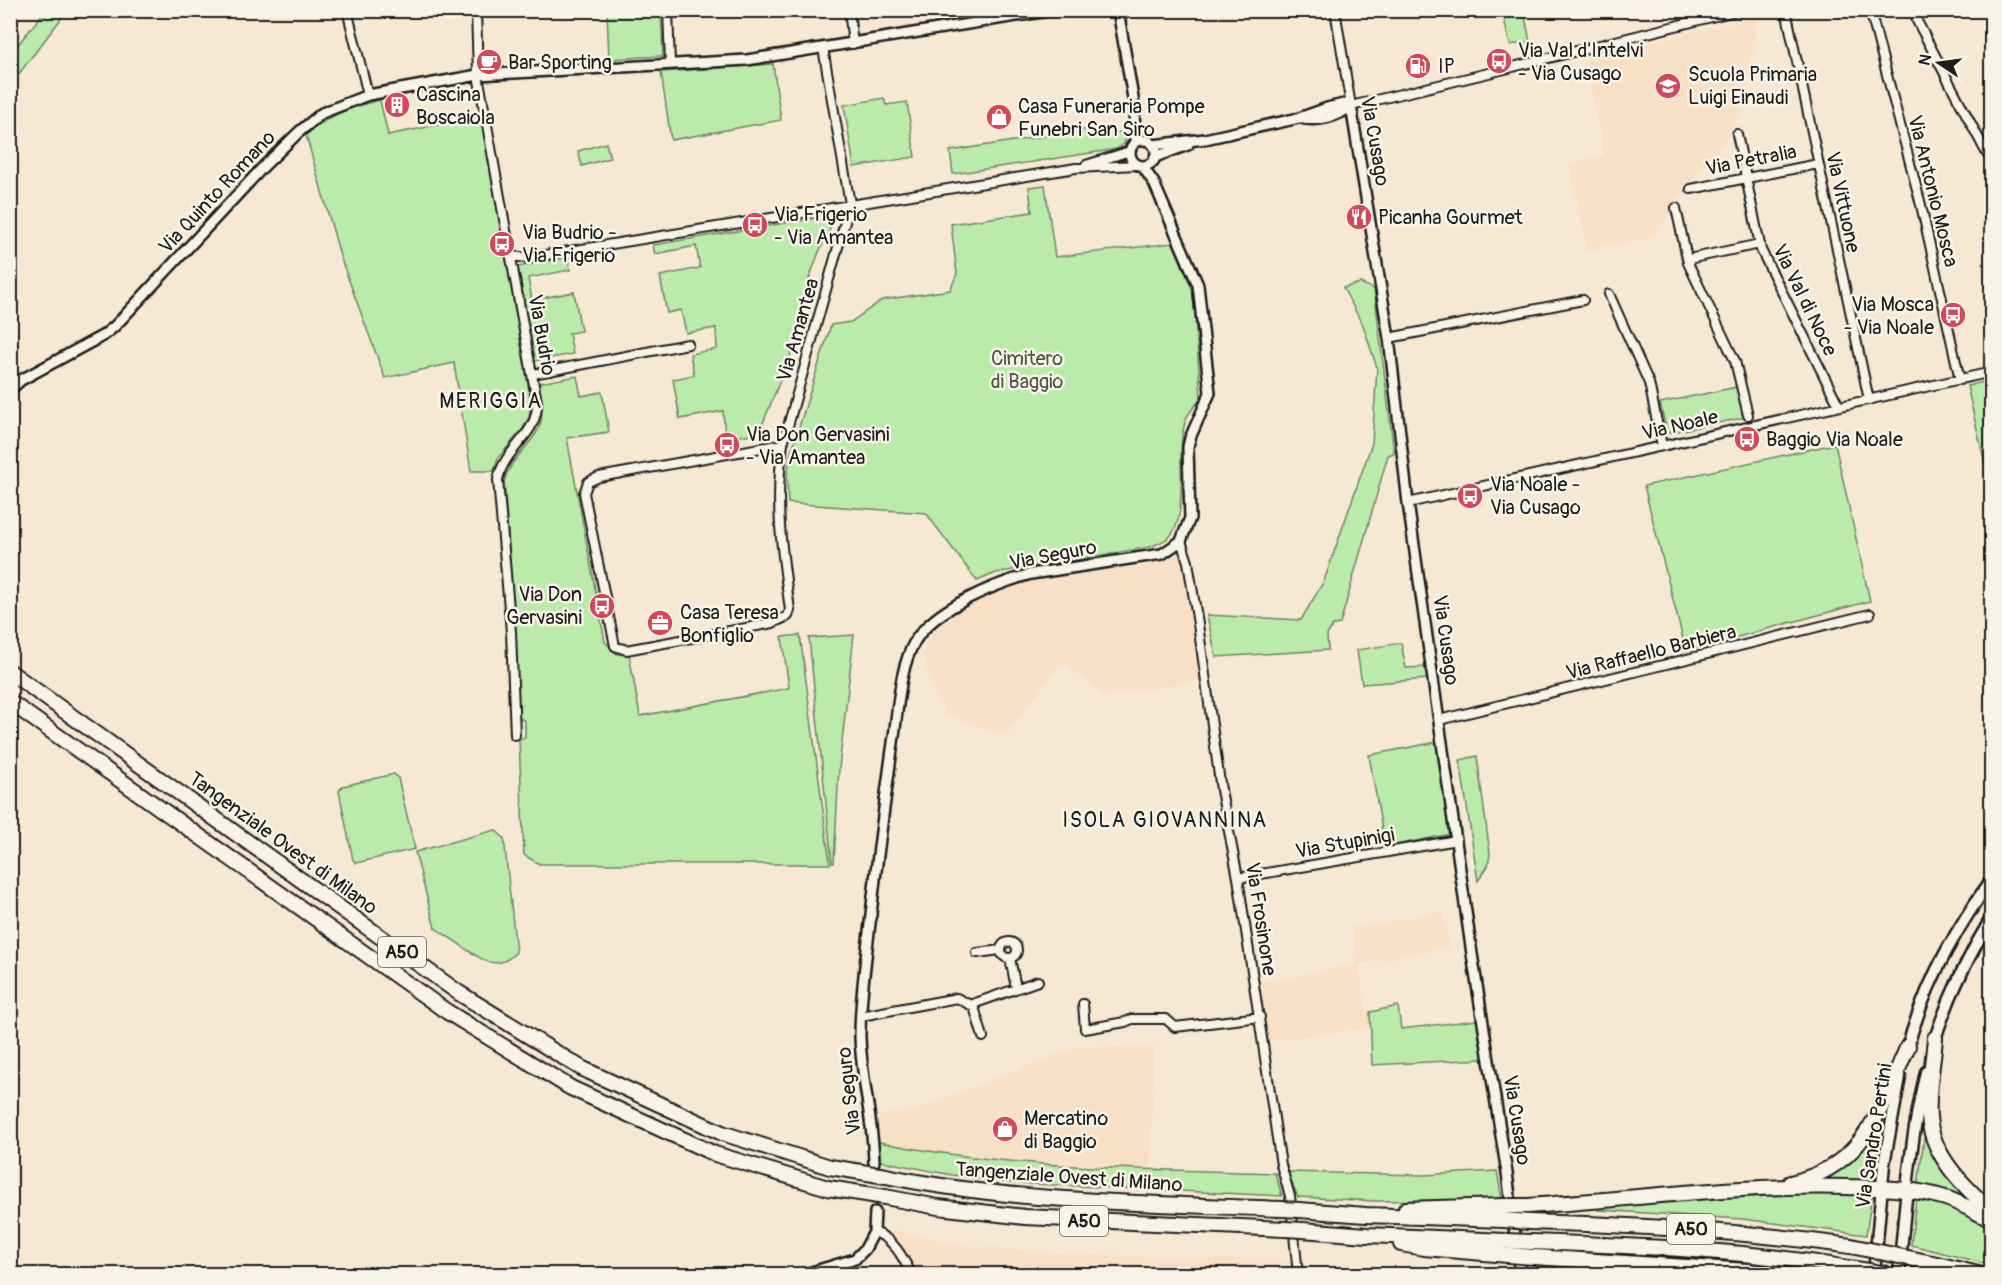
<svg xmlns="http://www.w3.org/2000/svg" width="2002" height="1285" font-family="Pangolin,sans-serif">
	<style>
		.built { fill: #f7e0c6 }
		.green { fill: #baebab; stroke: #6b8464; stroke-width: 1.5 }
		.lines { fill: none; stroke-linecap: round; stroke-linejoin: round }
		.tertiary-tunnel { stroke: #d6c9b8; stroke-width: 9; stroke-dasharray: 9 4.5; stroke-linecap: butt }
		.minor-casing { stroke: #1c1c1c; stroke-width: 12 }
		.tertiary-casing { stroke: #1c1c1c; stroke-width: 14 }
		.secondary-casing { stroke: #1c1c1c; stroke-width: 15 }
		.motorway-casing { stroke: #1c1c1c; stroke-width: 18 }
		.minor { stroke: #f7f3e8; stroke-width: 8 }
		.tertiary { stroke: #f7f3e8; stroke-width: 9 }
		.secondary { stroke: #f7f3e8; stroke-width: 10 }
		.motorway { stroke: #f7f3e8; stroke-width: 14 }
		.motorway-bridge-casing { stroke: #1c1c1c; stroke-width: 18; stroke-linecap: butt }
		.motorway-bridge { stroke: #f7f3e8; stroke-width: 14 }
		.labels { text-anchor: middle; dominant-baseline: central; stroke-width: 5; stroke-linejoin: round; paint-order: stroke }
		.shield { fill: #f7f3e8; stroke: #5e5c59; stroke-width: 1.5 }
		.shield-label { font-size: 18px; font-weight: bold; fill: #1c1c1c }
		.poi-label { font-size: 20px; fill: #1c1c1c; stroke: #f7f3e8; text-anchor: start }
		.street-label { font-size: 20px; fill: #1c1c1c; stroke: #f7f3e8 }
		.park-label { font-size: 20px; fill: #4b5a47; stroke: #f7f3e8 }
		.neighbourhood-label { font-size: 21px; letter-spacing: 1.5px; fill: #1c1c1c; stroke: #f7f3e8 }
	</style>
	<rect width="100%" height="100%" fill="#f7e8d4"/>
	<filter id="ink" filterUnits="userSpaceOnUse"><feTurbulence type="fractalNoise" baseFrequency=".0167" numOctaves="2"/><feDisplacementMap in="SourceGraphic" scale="12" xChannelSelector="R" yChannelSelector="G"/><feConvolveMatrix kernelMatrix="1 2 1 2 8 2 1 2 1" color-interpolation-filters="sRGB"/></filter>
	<g filter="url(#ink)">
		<path class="built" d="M1755,17V41L1741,113L1730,127L1725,141L1689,183L1653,238L1587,250L1569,163L1604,155L1585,58Z
			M1179,550L1185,559L1201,679L1197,681L1105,696L1061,662L1005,737L946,714L934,695L923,655L929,638L944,622L978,600L1017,583L1043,577L1144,566Z
			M1443,912L1449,948L1359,964L1366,1011L1370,1012L1372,1028L1268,1041L1258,983L1358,964L1352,928Z
			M1075,1047H1154L1150,1169L1003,1161L920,1151L879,1142L877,1117L922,1107Z
			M893,1230L970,1246L1017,1250L1098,1255L1293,1261L1294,1274H916L908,1259L893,1239Z"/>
		<path class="green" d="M45,11H67L11,84V53Z
			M607,11H661L663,56L609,59Z
			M1502,11H1524L1530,42L1510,45Z
			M773,64L781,120L671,140L661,72Z
			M884,98L886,105L907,102L915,157L854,167L844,105Z
			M380,100L388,135L481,116L531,401L529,417L522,430L498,458L494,471H471L454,363L385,378L341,259L306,135C331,114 348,108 380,100Z
			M1090,129L1091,136L1128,131L1124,144L1117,149L953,174L950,151Z
			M606,143L610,158L582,166L578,151Z
			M1045,185L1055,257L1173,243L1193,291L1201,398C1197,404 1190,410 1187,417C1173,449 1191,514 1170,536C1164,542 1157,544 1150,547L996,573L977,581L926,513L788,503L787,477L790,456L831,325L851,322L882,300L950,290L957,274L951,224L1032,212L1029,187Z
			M816,218L831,221L830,229L819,252L809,279L804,302L801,328L759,433L725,438L723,411L680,419L673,379L694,375L690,354L717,349L716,328L686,333L681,310L667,313L660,276L700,268L696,246L655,254L653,245Z
			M568,257L570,270L528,278L532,300L574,292L581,331L569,333L573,354L535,361L518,267Z
			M1360,283L1374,289L1394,453L1388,455L1340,624L1333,625L1327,635L1328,650L1216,657L1207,615L1301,620L1324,581L1372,443L1377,368L1363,325L1343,288Z
			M577,376L581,396L602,392L609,432L567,438L605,642L617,654H629L640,716L789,688L782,637L800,635L830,864H539L524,855L519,739L525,737V721L518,717L515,631L504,481C511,456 536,443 541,421C544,409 540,395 539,383Z
			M1991,380H1992L1991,490L1967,386Z
			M1737,387L1743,418L1667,433L1660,403Z
			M1835,444L1870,601L1686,651L1644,486Z
			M854,635L839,768L834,863H832L809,638Z
			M1401,643L1406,668L1426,667L1428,679L1362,684L1357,650Z
			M1438,742L1451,834L1385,847L1369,755Z
			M1477,756L1490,854L1488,866L1478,881L1460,760Z
			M394,774L398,778L415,849L356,863L353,860L339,791L343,786Z
			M495,830L504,838L516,952C497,973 481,959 463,947C454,940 444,934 435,928L415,852Z
			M1398,1006L1401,1029L1477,1020L1484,1059L1372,1065L1370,1012Z
			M1879,1123L1873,1183L1819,1181C1851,1163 1858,1151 1879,1123Z
			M1925,1130L1971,1200L1951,1191L1918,1185Z
			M879,1142C1009,1169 1143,1169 1275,1173L1282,1196L1012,1183L952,1175L880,1161Z
			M1497,1171L1502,1199L1376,1201L1298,1197L1287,1172L1424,1175Z
			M1824,1193H1872L1866,1235L1742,1219L1598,1210V1205Z
			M1916,1198L1945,1204L1991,1229V1265L1911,1245Z"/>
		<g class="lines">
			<path class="tertiary-tunnel" d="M874,1171L875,1212"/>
			<g class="minor-casing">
				<path id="minor" d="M347,10L368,95
					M476,10L478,75L537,402C538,437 504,447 498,480L511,632L515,735
					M668,10L670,64
					M849,10L853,44
					M1335,10L1351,106L1501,70L1739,10
					M1786,10L1869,400
					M1870,10L1921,205L1960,380
					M1915,10L1917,21L1987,154
					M1737,134L1761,250L1839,406
					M1086,165L1130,151
					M1691,189L1818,164
					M1676,208L1688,263L1735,361L1748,415
					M512,256L527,258L1076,168L1137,165
					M1688,263L1693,258L1760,244
					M1609,294L1649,383L1662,446
					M1389,338L1583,300
					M533,374L688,344
					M783,444L599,477L588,482L584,493L615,646L626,650L773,623L788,616L790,610C782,551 774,504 783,444L850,204L823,48
					M1408,503L1992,372
					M1181,541L1188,562L1198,624L1221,790L1238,878L1281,1165L1290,1196L1298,1274
					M1439,720L1870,614
					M1238,878L1457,840
					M1001 950a8 8 0 1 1 16 0a8 8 0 1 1-16 0Z
					M977,953L1001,950
					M1010,958L1016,988
					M1083,1004L1085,1029L1125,1022L1132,1019H1166L1175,1027L1260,1017
					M970,1005L1038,981
					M861,1016L957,998L974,1007L983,1037
					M874,1232C893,1238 903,1257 911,1274"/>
			</g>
			<g class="tertiary-casing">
				<path id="tertiary" d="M1118,10L1134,104L1135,143
					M1351,106L1389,338L1408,503L1472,954L1507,1173L1520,1274
					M1300,118C1317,122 1338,117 1351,106
					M1130 153a13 13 0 1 1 26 0a13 13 0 1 1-26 0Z
					M1153,145L1205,139L1299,118L1327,108L1344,104L1351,106
					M1155,157L1188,145
					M10,390L21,380L104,335L115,326L265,165L299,132L322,113L368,95L478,75L747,60L1054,10
					M874,1162C873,1119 861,1078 860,1036C860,1001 865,966 869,932C876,868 884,806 893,743C898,712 899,668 915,641C935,608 995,584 1031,574L1162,554L1181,541L1190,518L1188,447L1190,438L1210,393L1198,285L1154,183L1143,167
					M805,1274L855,1259L865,1249L874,1232L875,1212"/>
			</g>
			<g class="secondary-casing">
				<path id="secondary" d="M1933,1045C1947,1000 1967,958 1992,917
					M1906,1053C1922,991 1954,931 1992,879
					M1874,1274L1884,1164L1900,1077
					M1899,1274C1905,1207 1910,1138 1926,1072"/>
			</g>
			<g class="motorway-casing">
				<path id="motorway" d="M10,672L459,993L581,1068L722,1133L830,1167
					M10,702L446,1011L571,1088L715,1154L828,1188
					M1935,1038C1933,1064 1927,1092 1929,1117C1932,1157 1965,1187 1992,1212
					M886,1176C1017,1203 1150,1203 1283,1209
					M1790,1183C1866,1167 1880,1108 1908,1046
					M885,1197L938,1207L1025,1217L1285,1229
					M1528,1206C1634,1199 1741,1184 1847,1187C1878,1188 1912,1188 1942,1197C1960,1202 1975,1212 1992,1220
					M1406,1209L1503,1206
					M1299,1210L1366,1215L1504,1220
					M1529,1222C1637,1225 1744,1231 1851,1246
					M1302,1230L1367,1235L1506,1241
					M1532,1242C1639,1246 1744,1250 1849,1268
					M1401,1244L1424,1248L1508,1255
					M1534,1257L1748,1271L1768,1274
					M1937,1264L1978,1274"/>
			</g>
			<use href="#minor" class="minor"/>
			<use href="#tertiary" class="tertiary"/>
			<use href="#secondary" class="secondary"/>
			<use href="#motorway" class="motorway"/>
			<g class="motorway-bridge-casing">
				<path id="motorway-bridge" d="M830,1167L886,1176
					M828,1188L885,1197
					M1503,1206H1528
					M1283,1209L1299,1210
					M1504,1220L1529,1222
					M1285,1229L1302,1230
					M1506,1241L1532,1242
					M1851,1246L1937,1264
					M1508,1255L1534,1257
					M1849,1268L1888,1274"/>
			</g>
			<use href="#motorway-bridge" class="motorway-bridge"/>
		</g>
	</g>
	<defs>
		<g id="bus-disc" transform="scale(1.35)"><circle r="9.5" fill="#d1495b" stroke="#f7f3e8"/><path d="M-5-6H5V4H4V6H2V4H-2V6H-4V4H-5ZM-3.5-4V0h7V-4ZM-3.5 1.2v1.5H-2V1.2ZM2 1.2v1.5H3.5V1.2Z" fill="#fff"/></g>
		<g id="cafe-disc" transform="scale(1.35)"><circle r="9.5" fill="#d1495b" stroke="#f7f3e8"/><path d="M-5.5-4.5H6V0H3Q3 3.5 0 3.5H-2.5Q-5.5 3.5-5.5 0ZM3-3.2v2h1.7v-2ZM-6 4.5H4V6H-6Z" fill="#fff"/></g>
		<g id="fuel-disc" transform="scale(1.35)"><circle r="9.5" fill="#d1495b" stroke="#f7f3e8"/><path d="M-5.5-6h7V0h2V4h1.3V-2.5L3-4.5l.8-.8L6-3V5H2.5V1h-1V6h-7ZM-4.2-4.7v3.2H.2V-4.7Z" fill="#fff"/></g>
		<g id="school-disc" transform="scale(1.35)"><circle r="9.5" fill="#d1495b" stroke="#f7f3e8"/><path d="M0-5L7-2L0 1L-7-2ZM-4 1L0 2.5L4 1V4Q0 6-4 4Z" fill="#fff"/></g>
		<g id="building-disc" transform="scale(1.35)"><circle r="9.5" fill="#d1495b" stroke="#f7f3e8"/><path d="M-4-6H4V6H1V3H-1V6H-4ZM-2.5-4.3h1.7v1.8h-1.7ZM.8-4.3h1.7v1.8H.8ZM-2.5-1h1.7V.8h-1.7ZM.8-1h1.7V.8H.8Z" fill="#fff"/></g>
		<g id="shop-disc" transform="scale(1.35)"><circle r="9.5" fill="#d1495b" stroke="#f7f3e8"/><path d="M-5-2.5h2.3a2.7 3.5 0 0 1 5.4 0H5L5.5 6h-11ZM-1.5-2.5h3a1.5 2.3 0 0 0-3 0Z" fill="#fff"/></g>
		<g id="restaurant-disc" transform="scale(1.35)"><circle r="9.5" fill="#d1495b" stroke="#f7f3e8"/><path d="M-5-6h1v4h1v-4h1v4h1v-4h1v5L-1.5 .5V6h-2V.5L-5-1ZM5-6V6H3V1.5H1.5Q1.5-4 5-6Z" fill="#fff"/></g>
		<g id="office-disc" transform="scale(1.35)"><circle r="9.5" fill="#d1495b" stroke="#f7f3e8"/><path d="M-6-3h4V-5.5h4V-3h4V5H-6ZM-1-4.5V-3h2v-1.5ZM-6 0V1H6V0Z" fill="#fff"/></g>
	</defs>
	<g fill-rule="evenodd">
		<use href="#bus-disc" x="1499" y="61"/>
		<use href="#cafe-disc" x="489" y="62"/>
		<use href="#fuel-disc" x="1418" y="66"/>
		<use href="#school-disc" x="1668" y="86"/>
		<use href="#building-disc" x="397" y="105"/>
		<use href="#shop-disc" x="999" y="117"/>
		<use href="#restaurant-disc" x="1359" y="217"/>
		<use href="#bus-disc" x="755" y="225"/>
		<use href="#bus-disc" x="502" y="244"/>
		<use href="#bus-disc" x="1953" y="315"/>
		<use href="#bus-disc" x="1747" y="439"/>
		<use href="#bus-disc" x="727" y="445"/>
		<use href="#bus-disc" x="1470" y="496"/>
		<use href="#bus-disc" x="602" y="606"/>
		<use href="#office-disc" x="660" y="623"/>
		<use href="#shop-disc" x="1005" y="1129"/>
	</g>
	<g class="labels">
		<g class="shield">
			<rect x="378" y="937" width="48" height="30" rx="4.5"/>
			<rect x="1060" y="1206" width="48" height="30" rx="4.5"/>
			<rect x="1667" y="1214" width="48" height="30" rx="4.5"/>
		</g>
		<g class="shield-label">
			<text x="402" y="952">A50</text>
			<text x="1084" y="1221">A50</text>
			<text x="1691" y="1229">A50</text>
		</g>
		<g class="poi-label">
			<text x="1518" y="50">Via Val d'Intelvi<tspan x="1518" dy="23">- Via Cusago</tspan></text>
			<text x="508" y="62">Bar Sporting</text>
			<text x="1438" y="66">IP</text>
			<text x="1688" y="74">Scuola Primaria<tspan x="1688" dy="23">Luigi Einaudi</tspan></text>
			<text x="416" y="94">Cascina<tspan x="416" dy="23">Boscaiola</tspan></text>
			<text x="1018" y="106">Casa Funeraria Pompe<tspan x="1018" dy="23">Funebri San Siro</tspan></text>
			<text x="774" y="214">Via Frigerio<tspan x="774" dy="23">- Via Amantea</tspan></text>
			<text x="1378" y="217">Picanha Gourmet</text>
			<text x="522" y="232">Via Budrio -<tspan x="522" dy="23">Via Frigerio</tspan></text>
			<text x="1934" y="304" text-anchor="end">Via Mosca<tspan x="1934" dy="23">- Via Noale</tspan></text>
			<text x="746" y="434">Via Don Gervasini<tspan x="746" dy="23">- Via Amantea</tspan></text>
			<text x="1766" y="439">Baggio Via Noale</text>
			<text x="1490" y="484">Via Noale -<tspan x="1490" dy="23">Via Cusago</tspan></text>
			<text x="582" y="594" text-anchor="end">Via Don<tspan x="582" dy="23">Gervasini</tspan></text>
			<text x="680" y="612">Casa Teresa<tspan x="680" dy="23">Bonfiglio</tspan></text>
			<text x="1024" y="1118">Mercatino<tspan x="1024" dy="23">di Baggio</tspan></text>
		</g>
		<g class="street-label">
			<text transform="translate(1375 141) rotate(80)">Via Cusago</text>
			<text transform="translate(1751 160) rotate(-11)">Via Petralia</text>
			<text transform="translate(1933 191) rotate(76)">Via Antonio Mosca</text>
			<text transform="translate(217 192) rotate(-47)">Via Quinto Romano</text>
			<text transform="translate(1843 202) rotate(78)">Via Vittuone</text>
			<text transform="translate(1805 300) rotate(64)">Via Val di Noce</text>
			<text transform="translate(798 330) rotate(-74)">Via Amantea</text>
			<text transform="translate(542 335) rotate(80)">Via Budrio</text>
			<text transform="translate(1680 425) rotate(-13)">Via Noale</text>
			<text transform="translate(1053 555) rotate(-11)">Via Seguro</text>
			<text transform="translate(1446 640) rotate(82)">Via Cusago</text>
			<text transform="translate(1651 652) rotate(-14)">Via Raffaello Barbiera</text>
			<text transform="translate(283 843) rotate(36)">Tangenziale Ovest di Milano</text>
			<text transform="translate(1345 843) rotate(-10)">Via Stupinigi</text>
			<text transform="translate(1261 919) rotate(81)">Via Frosinone</text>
			<text transform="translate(849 1091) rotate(-97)">Via Seguro</text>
			<text transform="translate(1517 1120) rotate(81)">Via Cusago</text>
			<text transform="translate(1874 1136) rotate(-81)">Via Sandro Pertini</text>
			<text transform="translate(1069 1177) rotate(4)">Tangenziale Ovest di Milano</text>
		</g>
		<g class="park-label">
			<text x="1027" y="358">Cimitero<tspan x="1027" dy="23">di Baggio</tspan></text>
		</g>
		<g class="neighbourhood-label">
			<text x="491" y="401">MERIGGIA</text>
			<text x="1165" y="820">ISOLA GIOVANNINA</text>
		</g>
	</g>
	<rect width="2002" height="1285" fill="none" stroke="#f7f3e8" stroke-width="36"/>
	<rect x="18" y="18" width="1966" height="1249" fill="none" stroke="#1c1c1c" stroke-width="2" filter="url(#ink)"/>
	<g transform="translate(1939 63) rotate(283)" stroke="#f7f3e8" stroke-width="4.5" paint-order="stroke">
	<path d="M0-4.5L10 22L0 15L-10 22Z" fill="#1c1c1c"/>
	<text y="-9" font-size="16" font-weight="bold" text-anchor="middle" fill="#1c1c1c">N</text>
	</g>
</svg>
